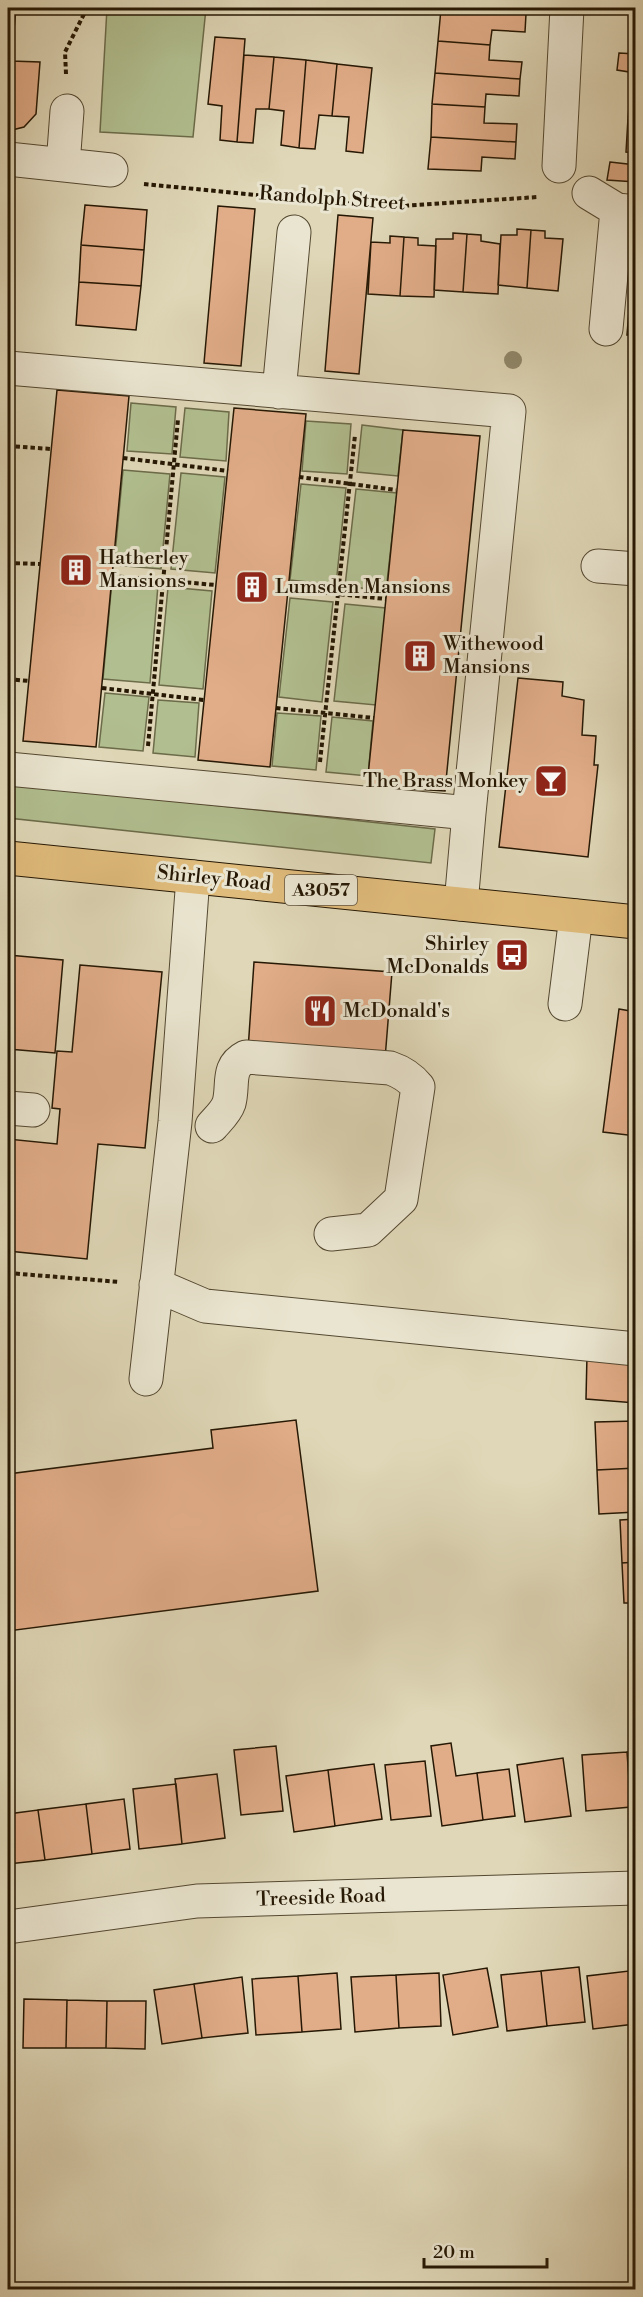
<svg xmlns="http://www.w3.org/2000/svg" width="643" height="2297" font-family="'Libre Bodoni',serif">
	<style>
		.green { fill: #b1be8f; stroke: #6c6b4a; stroke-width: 1.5 }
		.building { fill: #e1ad89; stroke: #261804; stroke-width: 1.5 }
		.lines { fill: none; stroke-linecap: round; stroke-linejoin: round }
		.minor-casing { stroke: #544831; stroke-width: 35 }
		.major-casing { stroke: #261804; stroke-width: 35 }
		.path { stroke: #261804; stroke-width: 4; stroke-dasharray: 4.5 3; stroke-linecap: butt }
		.minor { stroke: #eae5d0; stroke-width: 33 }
		.major { stroke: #e0bc7c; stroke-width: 33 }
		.tree { fill: #90896c }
		.labels { text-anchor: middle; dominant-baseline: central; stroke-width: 6; stroke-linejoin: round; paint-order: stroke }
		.shield { fill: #eae5d0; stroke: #615641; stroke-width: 1.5 }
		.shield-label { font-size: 18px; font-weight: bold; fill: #261804 }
		.street-label { font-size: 20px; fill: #261804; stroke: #eae5d0 }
		.poi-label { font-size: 20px; fill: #261804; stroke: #eae5d0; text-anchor: start }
	</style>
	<rect width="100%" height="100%" fill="#dfd7b7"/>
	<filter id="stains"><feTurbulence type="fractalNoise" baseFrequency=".00333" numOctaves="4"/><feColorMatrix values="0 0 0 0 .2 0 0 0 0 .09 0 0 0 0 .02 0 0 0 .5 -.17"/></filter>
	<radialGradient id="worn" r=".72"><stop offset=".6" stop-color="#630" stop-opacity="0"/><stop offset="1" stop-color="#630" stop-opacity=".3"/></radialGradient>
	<path class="green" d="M107,8H206L193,137L100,132Z
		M131,403L176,407L172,454L127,451Z
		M185,408L229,412L226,461L180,457Z
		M306,421L351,424L347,474L302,471Z
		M362,425L403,430L398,476L357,472Z
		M123,470L170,474L161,569L114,565Z
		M181,473L225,477L215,573L171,569Z
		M301,484L346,488L336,585L290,580Z
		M356,489L397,493L386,591L345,586Z
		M112,581L158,585L150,683L103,679Z
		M168,587L212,591L203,689L159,685Z
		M290,598L333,602L322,702L279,697Z
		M345,604L386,608L376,705L334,701Z
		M105,693L149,697L143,751L99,747Z
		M158,700L199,703L195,757L153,753Z
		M277,713L321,716L316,770L272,766Z
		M332,717L373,721L368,776L326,772Z
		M8,783L435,829L431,863L8,818Z"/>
	<path class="building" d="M8,8H16L11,61L40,62L36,114L24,127L8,131Z
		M441,9L526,14L525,32L492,30L490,45L438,41Z
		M215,37L245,39L237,142L220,140L222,106L208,104Z
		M438,41L490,45L489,60L522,62L520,79L435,73Z
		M619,53L636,54V73L617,70Z
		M244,55L274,57L269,109H256L253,143L237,142Z
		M274,57L306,60L299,148L281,145L284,111L269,109Z
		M306,60L337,64L332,116L319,115L315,149L299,148Z
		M337,64L372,68L363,153L346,151L349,117L332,116Z
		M435,73L520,79L519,96L486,94L485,107L432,104Z
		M631,86H636V119L628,118Z
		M432,104L485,107L484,123L517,124L516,142L431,137Z
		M628,118L636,119V153L626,152Z
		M431,137L516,142L515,159L482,157L481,171L428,169Z
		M610,162L636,165V182L607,180Z
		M85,205L147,210L144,250L81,245Z
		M218,206L255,209L241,366L204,363Z
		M338,215L373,218L359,374L325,371Z
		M517,229L531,230L527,288L498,285L501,235H517Z
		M531,230L545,231V238L563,239L558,291L527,288Z
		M453,233L467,234L463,292L434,290L436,239H453Z
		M467,234L481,235V241L500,244L498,294L463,292Z
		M390,236L404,237L400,296L368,294L371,242L390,243Z
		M404,237L418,238V245L436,246L434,297L400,296Z
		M635,238H636V335H627Z
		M81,245L144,250L141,286L79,282Z
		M79,282L141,286L136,330L76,325Z
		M57,390L129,396L96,747L23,741Z
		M234,408L306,414L270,767L198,760Z
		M403,430L480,436L445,791L367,786Z
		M518,678L563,682L562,696L584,700L582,735L596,736L594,765H598L588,857L499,847Z
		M8,955L63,960L55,1053L8,1049Z
		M254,962L392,972L385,1059L248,1050Z
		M80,965L162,972L145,1148L98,1144L87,1259L8,1251V1139L57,1144L60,1109L52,1108L57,1051L72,1052Z
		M619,1009L636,1012V1136L603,1132Z
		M587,1355L636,1360V1403L586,1399Z
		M296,1420L318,1591L8,1631V1474L213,1448L211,1430Z
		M636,1421V1468L597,1470L595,1422Z
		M636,1468V1512L599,1514L597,1470Z
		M636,1519V1562L622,1563L620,1520Z
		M636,1562V1603H624L622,1563Z
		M451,1743L456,1776L477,1773L483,1820L442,1826L431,1746Z
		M276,1746L283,1811L241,1815L234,1750Z
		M636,1751V1807H631L627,1752Z
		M627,1752L631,1807L586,1811L582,1755Z
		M563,1758L571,1816L525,1822L517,1765Z
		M425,1761L431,1816L391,1820L385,1765Z
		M374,1764L382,1819L335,1826L328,1770Z
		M509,1769L515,1816L483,1820L477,1773Z
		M328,1770L335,1826L294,1832L286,1776Z
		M217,1774L225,1838L182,1844L175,1779Z
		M176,1784L182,1844L139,1849L133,1789Z
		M124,1799L130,1849L92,1854L86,1804Z
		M86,1804L92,1854L45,1860L38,1810Z
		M38,1810L45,1860L8,1864V1814Z
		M579,1967L585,2022L547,2026L541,1971Z
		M487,1968L498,2027L453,2035L443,1975Z
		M541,1971L547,2026L507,2031L501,1975Z
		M629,1971H636V2024H635Z
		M629,1971L635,2024L593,2029L587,1976Z
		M337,1973L341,2029L302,2032L298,1976Z
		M439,1973L441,2026L399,2028L396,1975Z
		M396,1975L399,2028L355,2032L351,1977Z
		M298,1976L302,2032L256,2035L252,1979Z
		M242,1977L248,2033L202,2038L194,1984Z
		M194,1984L202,2038L162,2044L154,1990Z
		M24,1999L67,2000L66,2048H23Z
		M67,2000L107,2001L106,2048H66Z
		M8,2001L14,2051L8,2052Z
		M107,2001H146L145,2049L106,2048Z"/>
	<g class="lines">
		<g class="minor-casing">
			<path id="minor" d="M8,159L111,170
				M63,165L67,111
				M559,166L567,8
				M589,193L617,210L636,212
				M606,329L617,210
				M8,368L509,411L469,813L8,769
				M279,392L294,232
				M598,566L636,569
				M461,904L469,813
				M565,1004L576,916
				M8,1108L33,1110
				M212,1126C218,1119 226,1112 229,1103C234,1085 226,1067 246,1057L390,1068C402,1072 410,1077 418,1087L401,1199L368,1230L331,1234
				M156,1285L205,1306L636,1349
				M146,1379L175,1122L193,877
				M8,1927L197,1901L636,1888"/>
		</g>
		<g class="major-casing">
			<path id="major" d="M8,858L636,922"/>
		</g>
		<path class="path" d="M66,74L65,52L87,8
			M144,184L277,197
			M315,200L386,207L538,197
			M8,446L51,449
			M123,458L228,471
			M299,477L396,490
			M8,563L40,564
			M112,576L216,585
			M288,589L386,599
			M8,679L29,681
			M102,688L204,700
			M276,708L374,718
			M148,746L178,419
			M320,762L355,435
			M8,1273L120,1282"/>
		<use href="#minor" class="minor"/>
		<use href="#major" class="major"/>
	</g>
	<circle class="tree" cx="513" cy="360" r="9"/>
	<defs>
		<g id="building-square" transform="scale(1.725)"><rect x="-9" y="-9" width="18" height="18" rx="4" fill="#8f2418" stroke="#eae5d0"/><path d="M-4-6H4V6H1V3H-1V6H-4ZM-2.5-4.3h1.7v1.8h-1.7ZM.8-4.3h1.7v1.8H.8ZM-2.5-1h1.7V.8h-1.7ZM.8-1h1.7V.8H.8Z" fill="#fff"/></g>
		<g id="bar-square" transform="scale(1.725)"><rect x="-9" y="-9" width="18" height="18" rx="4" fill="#8f2418" stroke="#eae5d0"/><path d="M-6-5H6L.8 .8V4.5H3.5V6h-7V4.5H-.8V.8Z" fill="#fff"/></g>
		<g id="bus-square" transform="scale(1.725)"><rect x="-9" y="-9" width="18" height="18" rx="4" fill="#8f2418" stroke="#eae5d0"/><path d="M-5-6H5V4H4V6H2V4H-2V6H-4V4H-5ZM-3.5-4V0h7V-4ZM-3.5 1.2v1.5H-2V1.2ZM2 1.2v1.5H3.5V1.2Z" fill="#fff"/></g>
		<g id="restaurant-square" transform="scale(1.725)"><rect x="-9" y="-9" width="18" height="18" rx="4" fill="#8f2418" stroke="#eae5d0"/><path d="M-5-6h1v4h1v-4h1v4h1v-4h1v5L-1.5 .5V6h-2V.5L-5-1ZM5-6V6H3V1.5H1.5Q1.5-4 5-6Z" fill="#fff"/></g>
	</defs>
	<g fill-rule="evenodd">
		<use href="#building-square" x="76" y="570"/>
		<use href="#building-square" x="252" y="587"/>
		<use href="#building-square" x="420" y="656"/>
		<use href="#bar-square" x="551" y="781"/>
		<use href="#bus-square" x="512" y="955"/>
		<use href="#restaurant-square" x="320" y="1011"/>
	</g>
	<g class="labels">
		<rect class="shield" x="285" y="875" width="72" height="30" rx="4.5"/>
		<g class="shield-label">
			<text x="321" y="890">A3057</text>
		</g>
		<g class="street-label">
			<text transform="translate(332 199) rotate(4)">Randolph Street</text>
			<text transform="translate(214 879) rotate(6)">Shirley Road</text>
			<text transform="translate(321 1898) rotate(-2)">Treeside Road</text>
		</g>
		<g class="poi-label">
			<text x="99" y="558">Hatherley<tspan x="99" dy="23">Mansions</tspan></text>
			<text x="275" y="587">Lumsden Mansions</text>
			<text x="443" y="644">Withewood<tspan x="443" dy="23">Mansions</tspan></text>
			<text x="528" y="781" text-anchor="end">The Brass Monkey</text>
			<text x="489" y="944" text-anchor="end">Shirley<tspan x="489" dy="23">McDonalds</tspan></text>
			<text x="343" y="1011">McDonald's</text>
		</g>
	</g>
	<rect width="643" height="2297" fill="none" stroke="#dfd7b7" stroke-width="30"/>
	<rect x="9" y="9" width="625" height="2279" fill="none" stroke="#261804" stroke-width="3"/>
	<rect x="15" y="15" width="613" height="2267" fill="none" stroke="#261804" stroke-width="1.5"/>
	<path d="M424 2258v9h123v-9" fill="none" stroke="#261804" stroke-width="3"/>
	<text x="433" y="2258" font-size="18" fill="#261804" stroke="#eae5d0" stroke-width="4.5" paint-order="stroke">20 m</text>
	<rect width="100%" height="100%" filter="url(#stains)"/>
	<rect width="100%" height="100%" fill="url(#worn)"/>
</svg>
